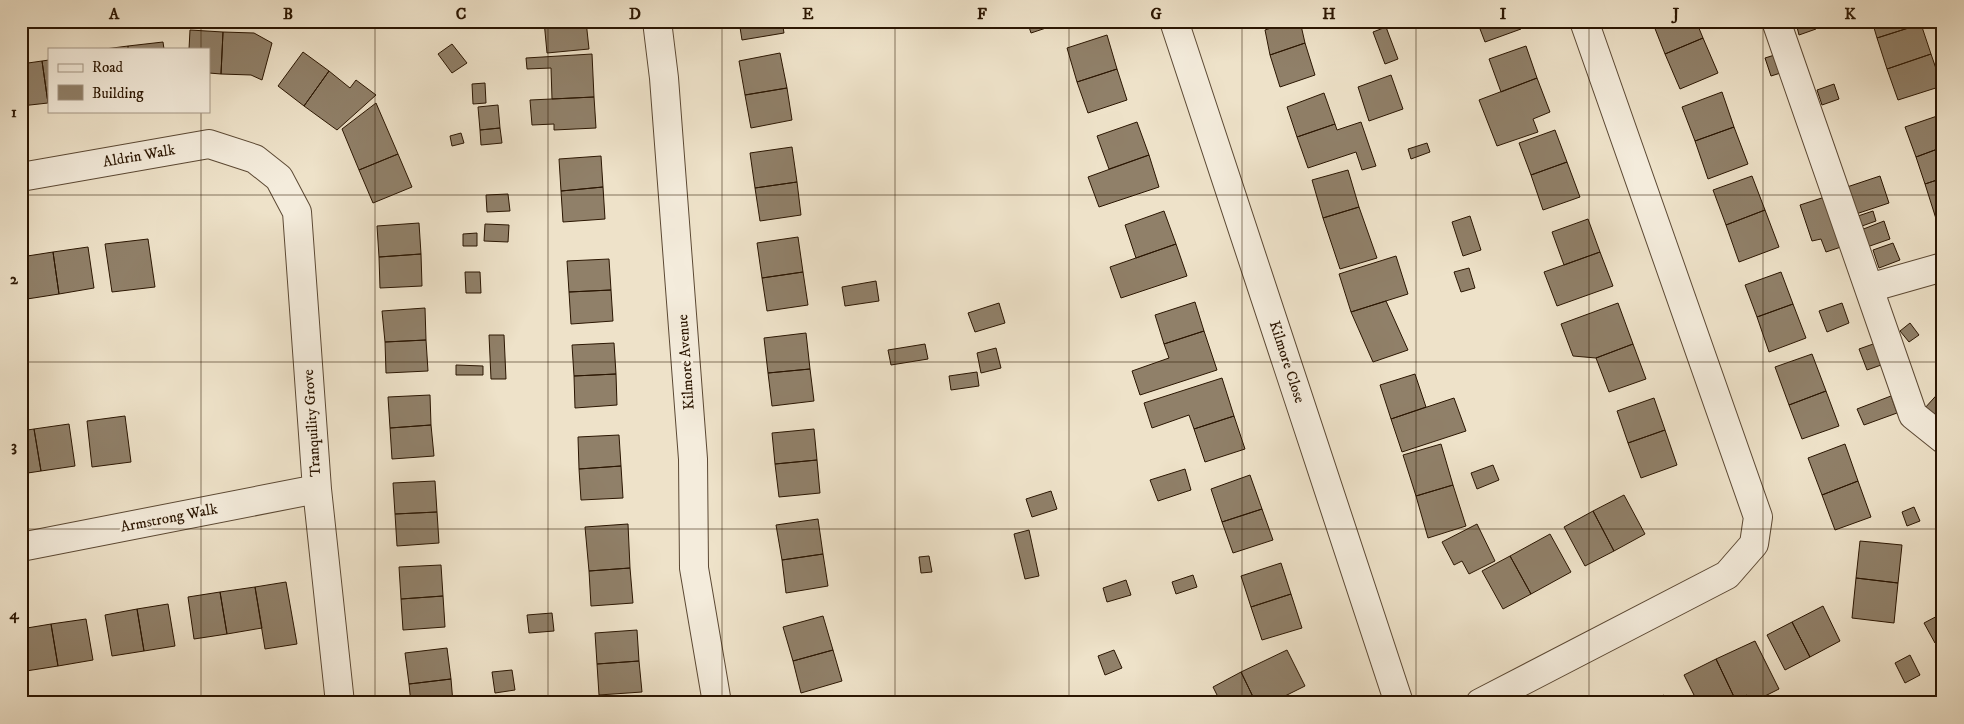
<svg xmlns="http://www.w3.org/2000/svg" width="1964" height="724" font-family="'IM FELL DW Pica',serif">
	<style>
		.building { fill: #908069; stroke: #2b1602 }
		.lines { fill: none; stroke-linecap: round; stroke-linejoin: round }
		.minor-casing { stroke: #5c4934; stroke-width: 30 }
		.minor { stroke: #f4ecdc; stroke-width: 28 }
		.grid { fill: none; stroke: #2b1602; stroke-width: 1; stroke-opacity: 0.55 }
		.labels { text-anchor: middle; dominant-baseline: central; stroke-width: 5; stroke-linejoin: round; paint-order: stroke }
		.street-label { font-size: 15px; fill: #2b1602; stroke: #f4ecdc }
		.neatline { fill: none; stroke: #2b1602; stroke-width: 2 }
		.grid-label { font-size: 16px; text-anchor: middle; font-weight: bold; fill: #2b1602 }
	</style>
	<rect width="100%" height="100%" fill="#eee2c9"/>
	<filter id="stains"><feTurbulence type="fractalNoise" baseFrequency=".004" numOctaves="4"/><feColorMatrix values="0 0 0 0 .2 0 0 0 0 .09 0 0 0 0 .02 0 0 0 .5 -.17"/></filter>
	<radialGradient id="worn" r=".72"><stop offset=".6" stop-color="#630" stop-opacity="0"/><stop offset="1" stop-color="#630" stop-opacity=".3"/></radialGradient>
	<path class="building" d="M544,21H586L589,49L547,53Z
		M739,21H782L784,33L742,40Z
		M1027,21H1067L1031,33Z
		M1292,21H1300L1305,43L1270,55L1265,30Z
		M1477,21H1519L1521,29L1485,42Z
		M1652,21H1696L1703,38L1665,54Z
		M1800,21H1814L1816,29L1799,35L1796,23Z
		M1872,21H1920L1921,24L1877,38Z
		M1921,24L1931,54L1887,69L1877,38Z
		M1386,27L1398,59L1385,64L1373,32Z
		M190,30L223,32L221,74L209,73V49H189Z
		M223,32L254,33L272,43L262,80L251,75L221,74Z
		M1107,35L1117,69L1077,82L1067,48Z
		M1703,38L1718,73L1680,89L1665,54Z
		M163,42L164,49H128V46Z
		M1305,43L1315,75L1280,87L1270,55Z
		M452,44L467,63L452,73L438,54Z
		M128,46V49H105Z
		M1526,46L1537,78L1501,92L1489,59Z
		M303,52L329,71L304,106L278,86Z
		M780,53L787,88L745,95L739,61Z
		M1781,53L1787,71L1771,76L1765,58Z
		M592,54L594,97L552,99L551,68L527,69L526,58Z
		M1931,54L1942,86L1898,100L1887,69Z
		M49,60V103H48L42,61Z
		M42,61L48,103L21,106V64Z
		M1117,69L1127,100L1088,113L1077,82Z
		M329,71L350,88L356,80L376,95L337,130L304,106Z
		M1391,75L1403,109L1369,121L1358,87Z
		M1537,78L1550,112L1533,119L1538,132L1497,146L1479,100Z
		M485,83L486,103L473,104L472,84Z
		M1834,84L1839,99L1822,105L1817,90Z
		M787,88L792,120L751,128L745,95Z
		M1722,92L1734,127L1695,141L1682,107Z
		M1324,93L1335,124L1297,137L1287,107Z
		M594,97L596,128L554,130V124L532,125L530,100Z
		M376,103L398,154L359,170L342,129Z
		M498,105L500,128L480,130L478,107Z
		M1943,114V147L1916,157L1905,127Z
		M1137,122L1149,155L1109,169L1097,136Z
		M1361,122L1376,166L1362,170L1356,152L1308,168L1297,137L1335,124L1337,130Z
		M1734,127L1748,164L1708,179L1695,141Z
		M500,128L502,143L481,145L480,130Z
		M1555,130L1567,162L1531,175L1519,143Z
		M461,133L464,143L452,146L450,136Z
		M1427,143L1430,152L1411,159L1408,149Z
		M792,147L797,182L755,188L750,153Z
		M1943,147V178L1925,184L1916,157Z
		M398,154L412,187L373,203L359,170Z
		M1149,155L1159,187L1099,207L1088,177Z
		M601,156L603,187L561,191L559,159Z
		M1567,162L1580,197L1543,210L1531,175Z
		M1348,170L1359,207L1323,218L1312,180Z
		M1752,176L1765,210L1726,225L1713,190Z
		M1880,176L1889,203L1856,214L1847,187Z
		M1943,178V224L1938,225L1925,184Z
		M797,182L801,215L760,221L755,188Z
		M603,187L605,219L563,222L561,191Z
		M508,194L510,211L487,212L486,195Z
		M1828,196L1844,246L1826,252L1821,239L1812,241L1800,205Z
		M1359,207L1377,258L1340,269L1323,218Z
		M1765,210L1779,247L1739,262L1726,225Z
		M1164,211L1176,244L1136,258L1125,225Z
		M1873,211L1876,221L1862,226L1858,216Z
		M1470,216L1481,250L1463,256L1452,222Z
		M1588,219L1600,252L1564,265L1552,232Z
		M1884,221L1890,239L1867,247L1861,230Z
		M419,223L421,254L379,257L377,226Z
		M485,224L509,225L508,242L484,241Z
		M1943,224V237L1938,225Z
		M477,233V246H463V234Z
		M798,237L803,272L762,278L757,243Z
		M148,239L155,287L112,292L105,244Z
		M1893,243L1900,260L1879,268L1873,250Z
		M1176,244L1187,276L1121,298L1110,267Z
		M88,247L94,288L59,294L53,252Z
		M53,252L59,294L27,299L21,257Z
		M1600,252L1613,286L1557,306L1544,272Z
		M421,254L422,286L380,288L379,257Z
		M1396,256L1408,294L1351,312L1339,274Z
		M609,259L611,290L569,292L567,261Z
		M1469,268L1475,288L1461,292L1454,272Z
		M465,272H480L481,293H466Z
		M803,272L808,305L767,311L762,278Z
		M1781,272L1793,304L1757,317L1745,285Z
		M876,281L879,301L845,306L842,287Z
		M611,290L613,321L571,324L569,292Z
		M1386,301L1408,350L1373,362L1351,312Z
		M1195,302L1204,331L1164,344L1155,315Z
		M999,303L1005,323L975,332L968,313Z
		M1618,303L1633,344L1596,358L1573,356L1561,324Z
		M1842,303L1849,323L1827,332L1819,311Z
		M1793,304L1806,338L1769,352L1757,317Z
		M425,308L426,340L385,342L382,311Z
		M1910,323L1919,335L1909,342L1900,331Z
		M1204,331L1217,370L1140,395L1132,371L1169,358L1164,344Z
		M806,333L810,369L768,373L764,338Z
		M489,335H504L506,379H491Z
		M426,340L428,371L386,373L385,342Z
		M614,343L616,374L574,376L572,345Z
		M1876,343L1884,364L1867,370L1859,349Z
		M925,344L928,359L891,365L888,350Z
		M1633,344L1646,379L1609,392L1596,358Z
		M996,348L1001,368L981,373L977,353Z
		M1812,354L1826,391L1789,405L1775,367Z
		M456,365L483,366V375H456Z
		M810,369L814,401L772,406L768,373Z
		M977,372L979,386L951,390L949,376Z
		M21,373L25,388H21Z
		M616,374L617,405L575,408L574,376Z
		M1415,374L1426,407L1391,419L1380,385Z
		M1222,378L1234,416L1194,429L1189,415L1152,428L1144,403Z
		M1943,388V417L1939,421L1924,409Z
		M1826,391L1839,426L1802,439L1789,405Z
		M430,395L431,425L390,428L388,397Z
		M1891,396L1897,413L1864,425L1857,409Z
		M1454,398L1466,431L1402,452L1391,419Z
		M1654,398L1665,430L1628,443L1617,411Z
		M125,416L131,462L92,467L87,421Z
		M1234,416L1245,449L1205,462L1194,429Z
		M69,424L75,466L41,471L34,429Z
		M431,425L434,456L392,459L390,428Z
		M34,429L41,471L21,474V431Z
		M814,429L817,460L775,464L772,433Z
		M1665,430L1677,465L1641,478L1628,443Z
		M619,435L621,466L579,469L578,437Z
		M1441,444L1453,485L1416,496L1403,455Z
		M1845,444L1858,481L1822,495L1808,458Z
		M817,460L820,493L779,497L775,464Z
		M1493,465L1499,480L1477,489L1471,473Z
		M621,466L623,498L581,500L579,469Z
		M1185,469L1191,490L1158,501L1150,480Z
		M1250,475L1262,509L1222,522L1211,489Z
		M435,481L437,512L395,514L393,483Z
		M1858,481L1871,517L1835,530L1822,495Z
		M1453,485L1466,526L1428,538L1416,496Z
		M1051,491L1057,509L1032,517L1026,499Z
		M1624,495L1645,534L1614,551L1593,511Z
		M1914,507L1920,521L1907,526L1902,512Z
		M1262,509L1273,540L1233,553L1222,522Z
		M1593,511L1614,551L1585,566L1564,527Z
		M437,512L439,543L397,546L395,514Z
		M818,519L823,554L782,560L776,525Z
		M628,524L630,568L589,571L585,527Z
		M1477,524L1495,561L1469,574L1462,561L1454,565L1442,542Z
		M1029,530L1039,576L1025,579L1014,534Z
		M1550,534L1571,572L1531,594L1510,556Z
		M1860,541L1902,545L1898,583L1856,578Z
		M823,554L828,586L786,593L782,560Z
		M929,556L932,572L921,573L919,557Z
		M1510,556L1531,594L1503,609L1482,571Z
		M1281,563L1291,594L1251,607L1241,576Z
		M441,565L443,596L401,599L399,567Z
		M630,568L633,603L591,606L589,571Z
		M1193,575L1197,587L1176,594L1172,582Z
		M1856,578L1898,583L1894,623L1852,618Z
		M1126,580L1131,595L1107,602L1103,588Z
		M286,582L297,644L265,649L255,587Z
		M255,587L262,628L227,634L220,592Z
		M220,592L227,634L194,639L188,597Z
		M1291,594L1302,628L1262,640L1251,607Z
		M443,596L445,627L403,630L401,599Z
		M168,604L175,646L144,651L137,609Z
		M1823,606L1840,641L1810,657L1792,622Z
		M137,609L144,651L112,656L105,615Z
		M552,613L554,631L529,633L527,615Z
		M1943,613V638L1935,643L1924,623Z
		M823,616L833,650L793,661L783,627Z
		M86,619L93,660L58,666L51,624Z
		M1792,622L1810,657L1785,670L1767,635Z
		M51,624L58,666L26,671L21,645V629Z
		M637,630L639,661L597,664L595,633Z
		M1755,641L1779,689L1751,703L1747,695L1736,701L1716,659Z
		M447,648L451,679L409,684L405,653Z
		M833,650L842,681L801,693L793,661Z
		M1114,650L1122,668L1105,675L1098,656Z
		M1287,650L1305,686L1271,703H1256L1241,672Z
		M1910,655L1920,675L1905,683L1895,663Z
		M1716,659L1736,701L1732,703H1698L1684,675Z
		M639,661L642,692L599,695L597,664Z
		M512,670L515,690L495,693L492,672Z
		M1241,672L1256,703H1221L1213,687Z
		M451,679L453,703H411L409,684Z
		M1664,695L1667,703H1649Z"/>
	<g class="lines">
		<g class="minor-casing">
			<path id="minor" d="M657,21L664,78L693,459L694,568L717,703
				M1174,21L1399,703
				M1776,21L1913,415L1943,439
				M21,177L209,144L255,159L279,178L297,212L317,489L340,703
				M1869,288L1943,267
				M21,547L317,489
				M1480,703L1727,575L1754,544L1758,517L1584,21"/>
		</g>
		<use href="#minor" class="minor"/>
	</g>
	<path class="grid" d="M201,21V49M375,21V703M548,21V703M722,21V703M895,21V703M1069,21V703M1242,21V703M1416,21V703M1589,21V703M1763,21V703M201,111V703M21,195H1943M21,362H1943M21,529H1943"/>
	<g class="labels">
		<g class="street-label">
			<text transform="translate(139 156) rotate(-10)">Aldrin Walk</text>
			<text transform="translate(686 362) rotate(-94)">Kilmore Avenue</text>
			<text transform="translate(1287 362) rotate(72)">Kilmore Close</text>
			<text transform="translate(312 423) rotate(-94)">Tranquility Grove</text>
			<text transform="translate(169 518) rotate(-11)">Armstrong Walk</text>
		</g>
	</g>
	<rect width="1964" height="724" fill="none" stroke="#eee2c9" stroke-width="55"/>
	<rect x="48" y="48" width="162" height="65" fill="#f4ecdc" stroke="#a49685"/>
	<rect x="58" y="64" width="25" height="8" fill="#f4ecdc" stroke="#a49685"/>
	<text x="92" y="72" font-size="15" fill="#2b1602">Road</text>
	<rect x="58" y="85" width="25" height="15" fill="#908069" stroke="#a49685"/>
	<text x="92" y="98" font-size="15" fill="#2b1602">Building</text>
	<rect x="28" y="28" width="1908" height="668" class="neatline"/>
	<g class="grid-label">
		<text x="114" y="19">A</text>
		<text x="288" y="19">B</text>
		<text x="461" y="19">C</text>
		<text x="635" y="19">D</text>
		<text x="808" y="19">E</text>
		<text x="982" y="19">F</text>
		<text x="1156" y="19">G</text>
		<text x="1329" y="19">H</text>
		<text x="1503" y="19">I</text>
		<text x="1676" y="19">J</text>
		<text x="1850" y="19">K</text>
		<text x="14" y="117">1</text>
		<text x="14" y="284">2</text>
		<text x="14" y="451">3</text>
		<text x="14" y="619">4</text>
	</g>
	<rect width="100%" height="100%" filter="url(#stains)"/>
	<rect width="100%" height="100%" fill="url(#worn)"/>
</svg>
